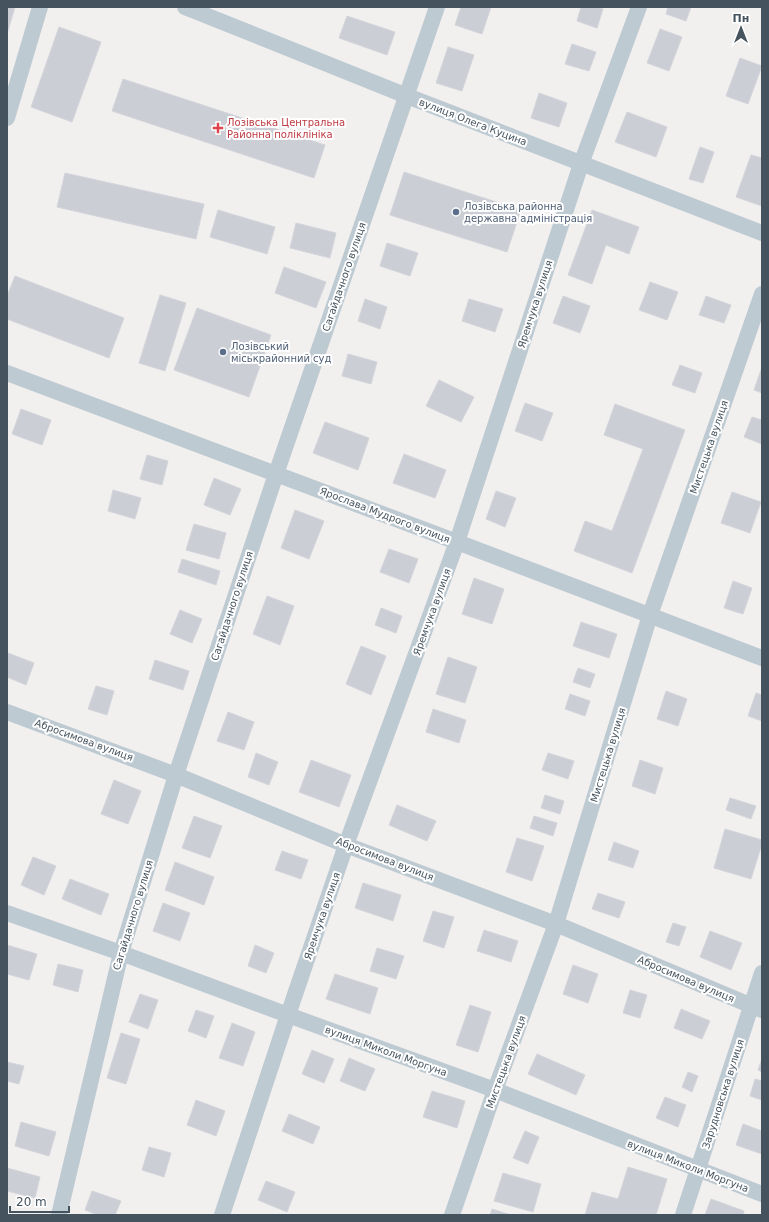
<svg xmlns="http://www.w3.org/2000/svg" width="769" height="1222" font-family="'DejaVu Sans',sans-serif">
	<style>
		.building { fill: #cbced4; stroke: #d3d5db }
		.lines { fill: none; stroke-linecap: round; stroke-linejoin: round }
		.minor { stroke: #becad2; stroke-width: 16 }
		.health-dot { fill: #e0444e; stroke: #fff; stroke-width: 1.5 }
		.service-dot { fill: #5c6f8a; stroke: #fff; stroke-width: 1.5 }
		.labels { text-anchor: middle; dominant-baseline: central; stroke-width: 4; stroke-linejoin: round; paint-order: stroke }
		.health-label { font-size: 10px; fill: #be3a42; stroke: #fff; text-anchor: start }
		.street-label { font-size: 10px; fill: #45535e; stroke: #fff }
		.service-label { font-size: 10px; fill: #4e5e75; stroke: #fff; text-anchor: start }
	</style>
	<rect width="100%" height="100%" fill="#f2efef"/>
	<path class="building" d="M7,7H15L7,34Z
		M461,7H491L482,34L455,25Z
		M581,7H597L603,9L597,28L577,21Z
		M668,7H691L686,21L666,14Z
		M347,16L395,32L387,55L339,38Z
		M59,27L101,42L72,122L31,107Z
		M660,29L682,37L669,71L647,63Z
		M572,44L596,52L589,71L565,64Z
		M448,47L474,55L462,91L436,83Z
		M740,58L762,66L748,104L726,96Z
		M123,79L325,145L314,178L112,111Z
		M539,93L567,103L559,127L531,118Z
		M627,112L667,127L656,157L615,142Z
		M700,147L714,152L703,183L689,179Z
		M751,155L762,158V206L736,197Z
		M404,172L521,210L507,252L390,215Z
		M65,173L204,204L196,239L57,207Z
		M218,210L275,227L267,254L210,237Z
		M592,210L639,227L629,254L606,245L592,284L568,275Z
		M296,223L336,233L330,258L290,248Z
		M387,243L418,253L410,276L380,266Z
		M284,267L326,282L316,308L275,293Z
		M15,276L124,318L109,358L7,319V296Z
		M650,282L678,292L667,320L639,310Z
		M160,295L186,303L165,371L139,363Z
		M563,296L590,306L580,333L553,323Z
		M706,296L731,305L724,323L699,315Z
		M365,299L387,307L380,329L358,321Z
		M469,299L503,309L495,332L462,321Z
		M197,308L271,335L249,397L174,370Z
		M348,354L377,362L371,384L342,376Z
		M680,365L702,373L695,393L672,385Z
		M762,367V393L754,390Z
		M439,380L474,397L461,422L426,406Z
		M525,403L553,413L542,441L515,431Z
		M615,404L685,430L632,573L574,551L585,521L612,531L643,449L604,435Z
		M21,409L51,420L42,445L12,434Z
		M752,417L762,420V444L744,437Z
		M325,422L369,438L358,470L313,453Z
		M404,454L446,470L435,498L393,483Z
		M147,455L168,461L162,485L140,479Z
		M214,478L241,489L230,515L204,505Z
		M113,490L141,498L135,519L108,511Z
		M496,491L516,498L505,527L486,519Z
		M732,492L761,502L750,533L721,523Z
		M295,510L324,521L309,559L281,548Z
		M194,524L226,533L219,559L186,550Z
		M389,549L418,559L409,583L380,572Z
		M182,559L220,571L216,585L178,572Z
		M474,578L504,589L492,624L462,614Z
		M733,581L752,588L743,614L724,608Z
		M267,596L294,606L280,645L253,634Z
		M381,608L402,616L396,633L375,625Z
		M180,610L202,619L192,643L170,634Z
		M581,622L617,634L609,658L573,646Z
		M361,646L386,656L371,695L346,684Z
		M8,653L34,663L26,685L7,677V656Z
		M448,657L477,667L465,703L436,694Z
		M155,660L189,671L183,690L149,679Z
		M578,668L595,674L590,688L573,682Z
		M96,686L114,691L107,715L88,709Z
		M666,691L687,699L678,726L657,719Z
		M756,693L762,695V721L748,716Z
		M570,694L590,701L585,716L565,709Z
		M433,709L466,720L459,743L426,732Z
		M228,712L254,722L244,750L217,741Z
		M256,753L278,762L269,785L248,777Z
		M548,753L574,761L568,779L542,770Z
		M311,760L351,775L339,807L299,792Z
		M640,760L663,768L655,794L632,786Z
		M114,780L141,791L128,824L101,814Z
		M545,795L564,801L560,814L541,808Z
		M730,798L756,806L751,819L726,810Z
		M397,805L436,821L427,841L389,825Z
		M194,816L222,826L210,858L182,848Z
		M534,816L557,823L553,836L530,828Z
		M725,829L762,840V844L751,879L714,868Z
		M517,838L544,846L532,881L506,872Z
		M614,842L639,851L633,868L608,860Z
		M282,851L308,860L301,879L275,870Z
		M33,857L56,866L44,895L21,885Z
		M175,862L214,877L204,905L165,890Z
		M70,879L109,894L101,915L62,899Z
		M363,883L401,895L393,921L355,908Z
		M598,893L625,902L619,918L592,909Z
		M163,903L190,913L180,941L153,931Z
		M433,911L454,917L444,948L423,941Z
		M673,923L686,927L679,946L666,942Z
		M484,930L518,941L511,962L477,951Z
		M710,931L742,943L731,970L700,957Z
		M7,945L37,954L29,980L7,974Z
		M255,945L274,953L266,973L248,966Z
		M377,948L404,956L396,979L370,971Z
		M58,964L83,970L78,992L53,985Z
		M573,965L598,974L588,1003L563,994Z
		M335,974L378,988L370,1014L326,999Z
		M630,990L647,995L640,1018L623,1013Z
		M140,994L158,1000L148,1029L129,1022Z
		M470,1005L491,1012L478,1052L456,1045Z
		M681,1009L710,1021L702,1039L674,1028Z
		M196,1010L214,1016L206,1038L188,1031Z
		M232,1023L255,1032L243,1066L219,1058Z
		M121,1033L140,1039L126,1084L107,1078Z
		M312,1050L334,1059L324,1083L302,1074Z
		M537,1054L585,1075L576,1095L528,1074Z
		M349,1058L375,1069L365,1091L340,1081Z
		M762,1059V1072L758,1070Z
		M7,1062L24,1066L19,1084L7,1081Z
		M688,1072L698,1076L692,1092L682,1087Z
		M755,1079L762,1081V1100L750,1096Z
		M432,1091L465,1101L457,1128L423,1117Z
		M665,1097L686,1105L678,1127L656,1118Z
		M196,1100L225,1111L216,1136L187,1125Z
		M289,1114L320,1127L313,1144L282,1131Z
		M21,1122L56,1132L49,1156L15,1146Z
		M743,1124L762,1131V1154L736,1145Z
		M525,1131L539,1137L528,1164L513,1158Z
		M149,1147L171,1153L164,1177L142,1170Z
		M628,1167L667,1179L656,1215H585L592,1192L618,1199Z
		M7,1168L40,1177L35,1198L7,1191Z
		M503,1173L541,1184L533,1212L494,1201Z
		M266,1181L295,1192L287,1212L258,1200Z
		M92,1191L121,1201L115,1215H98L85,1210Z
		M711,1199L744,1211L743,1215H705Z
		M492,1209L511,1215H490Z"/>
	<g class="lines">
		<path class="minor" d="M185,7L407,96L762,233
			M7,118L40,7
			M7,373L457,542L762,658
			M7,712L176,775L346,845L556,924L762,1010
			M7,913L121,953L288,1015L495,1090L762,1194
			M59,1215L121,953L176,775L276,474L437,7
			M222,1215L288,1015L346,845L457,542L581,164L639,7
			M452,1215L495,1090L556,924L650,615L762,294
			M683,1215L762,973"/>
	</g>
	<path class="health-dot" d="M216 122h4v4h4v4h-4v4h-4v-4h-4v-4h4z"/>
	<g class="service-dot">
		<circle cx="456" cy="212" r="4"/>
		<circle cx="223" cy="352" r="4"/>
	</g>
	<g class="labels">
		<g class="health-label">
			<text x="227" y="122">Лозівська Центральна<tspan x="227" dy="12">Районна поліклініка</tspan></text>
		</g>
		<g class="street-label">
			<text transform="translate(473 122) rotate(21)">вулиця Олега Куцина</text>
			<text transform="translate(344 277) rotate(-71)">Сагайдачного вулиця</text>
			<text transform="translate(535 304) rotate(-72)">Яремчука вулиця</text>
			<text transform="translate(709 447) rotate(-71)">Мистецька вулиця</text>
			<text transform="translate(385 515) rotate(21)">Ярослава Мудрого вулиця</text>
			<text transform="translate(232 606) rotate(-72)">Сагайдачного вулиця</text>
			<text transform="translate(432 612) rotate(-70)">Яремчука вулиця</text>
			<text transform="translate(84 740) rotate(20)">Абросимова вулиця</text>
			<text transform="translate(608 755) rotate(-73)">Мистецька вулиця</text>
			<text transform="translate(385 859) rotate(21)">Абросимова вулиця</text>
			<text transform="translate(133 915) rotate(-73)">Сагайдачного вулиця</text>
			<text transform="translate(322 916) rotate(-71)">Яремчука вулиця</text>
			<text transform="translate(686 979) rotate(23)">Абросимова вулиця</text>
			<text transform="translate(386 1051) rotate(20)">вулиця Миколи Моргуна</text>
			<text transform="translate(506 1062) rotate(-70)">Мистецька вулиця</text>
			<text transform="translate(723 1094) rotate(-72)">Зарудновська вулиця</text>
			<text transform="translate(688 1166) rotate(21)">вулиця Миколи Моргуна</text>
		</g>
		<g class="service-label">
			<text x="464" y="206">Лозівська районна<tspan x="464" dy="12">державна адміністрація</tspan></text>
			<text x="231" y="346">Лозівський<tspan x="231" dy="12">міськрайонний суд</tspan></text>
		</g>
	</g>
	<rect width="769" height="1222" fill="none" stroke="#45535e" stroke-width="16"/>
	<g transform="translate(741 28)" stroke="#ffffff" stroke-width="3" paint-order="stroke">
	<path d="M0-3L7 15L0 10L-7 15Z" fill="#45535e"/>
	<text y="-6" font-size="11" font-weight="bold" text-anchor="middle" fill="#45535e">Пн</text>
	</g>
	<path d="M10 1206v6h59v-6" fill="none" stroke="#45535e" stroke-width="2"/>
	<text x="16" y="1206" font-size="12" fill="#45535e" stroke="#ffffff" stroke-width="3" paint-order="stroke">20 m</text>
</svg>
